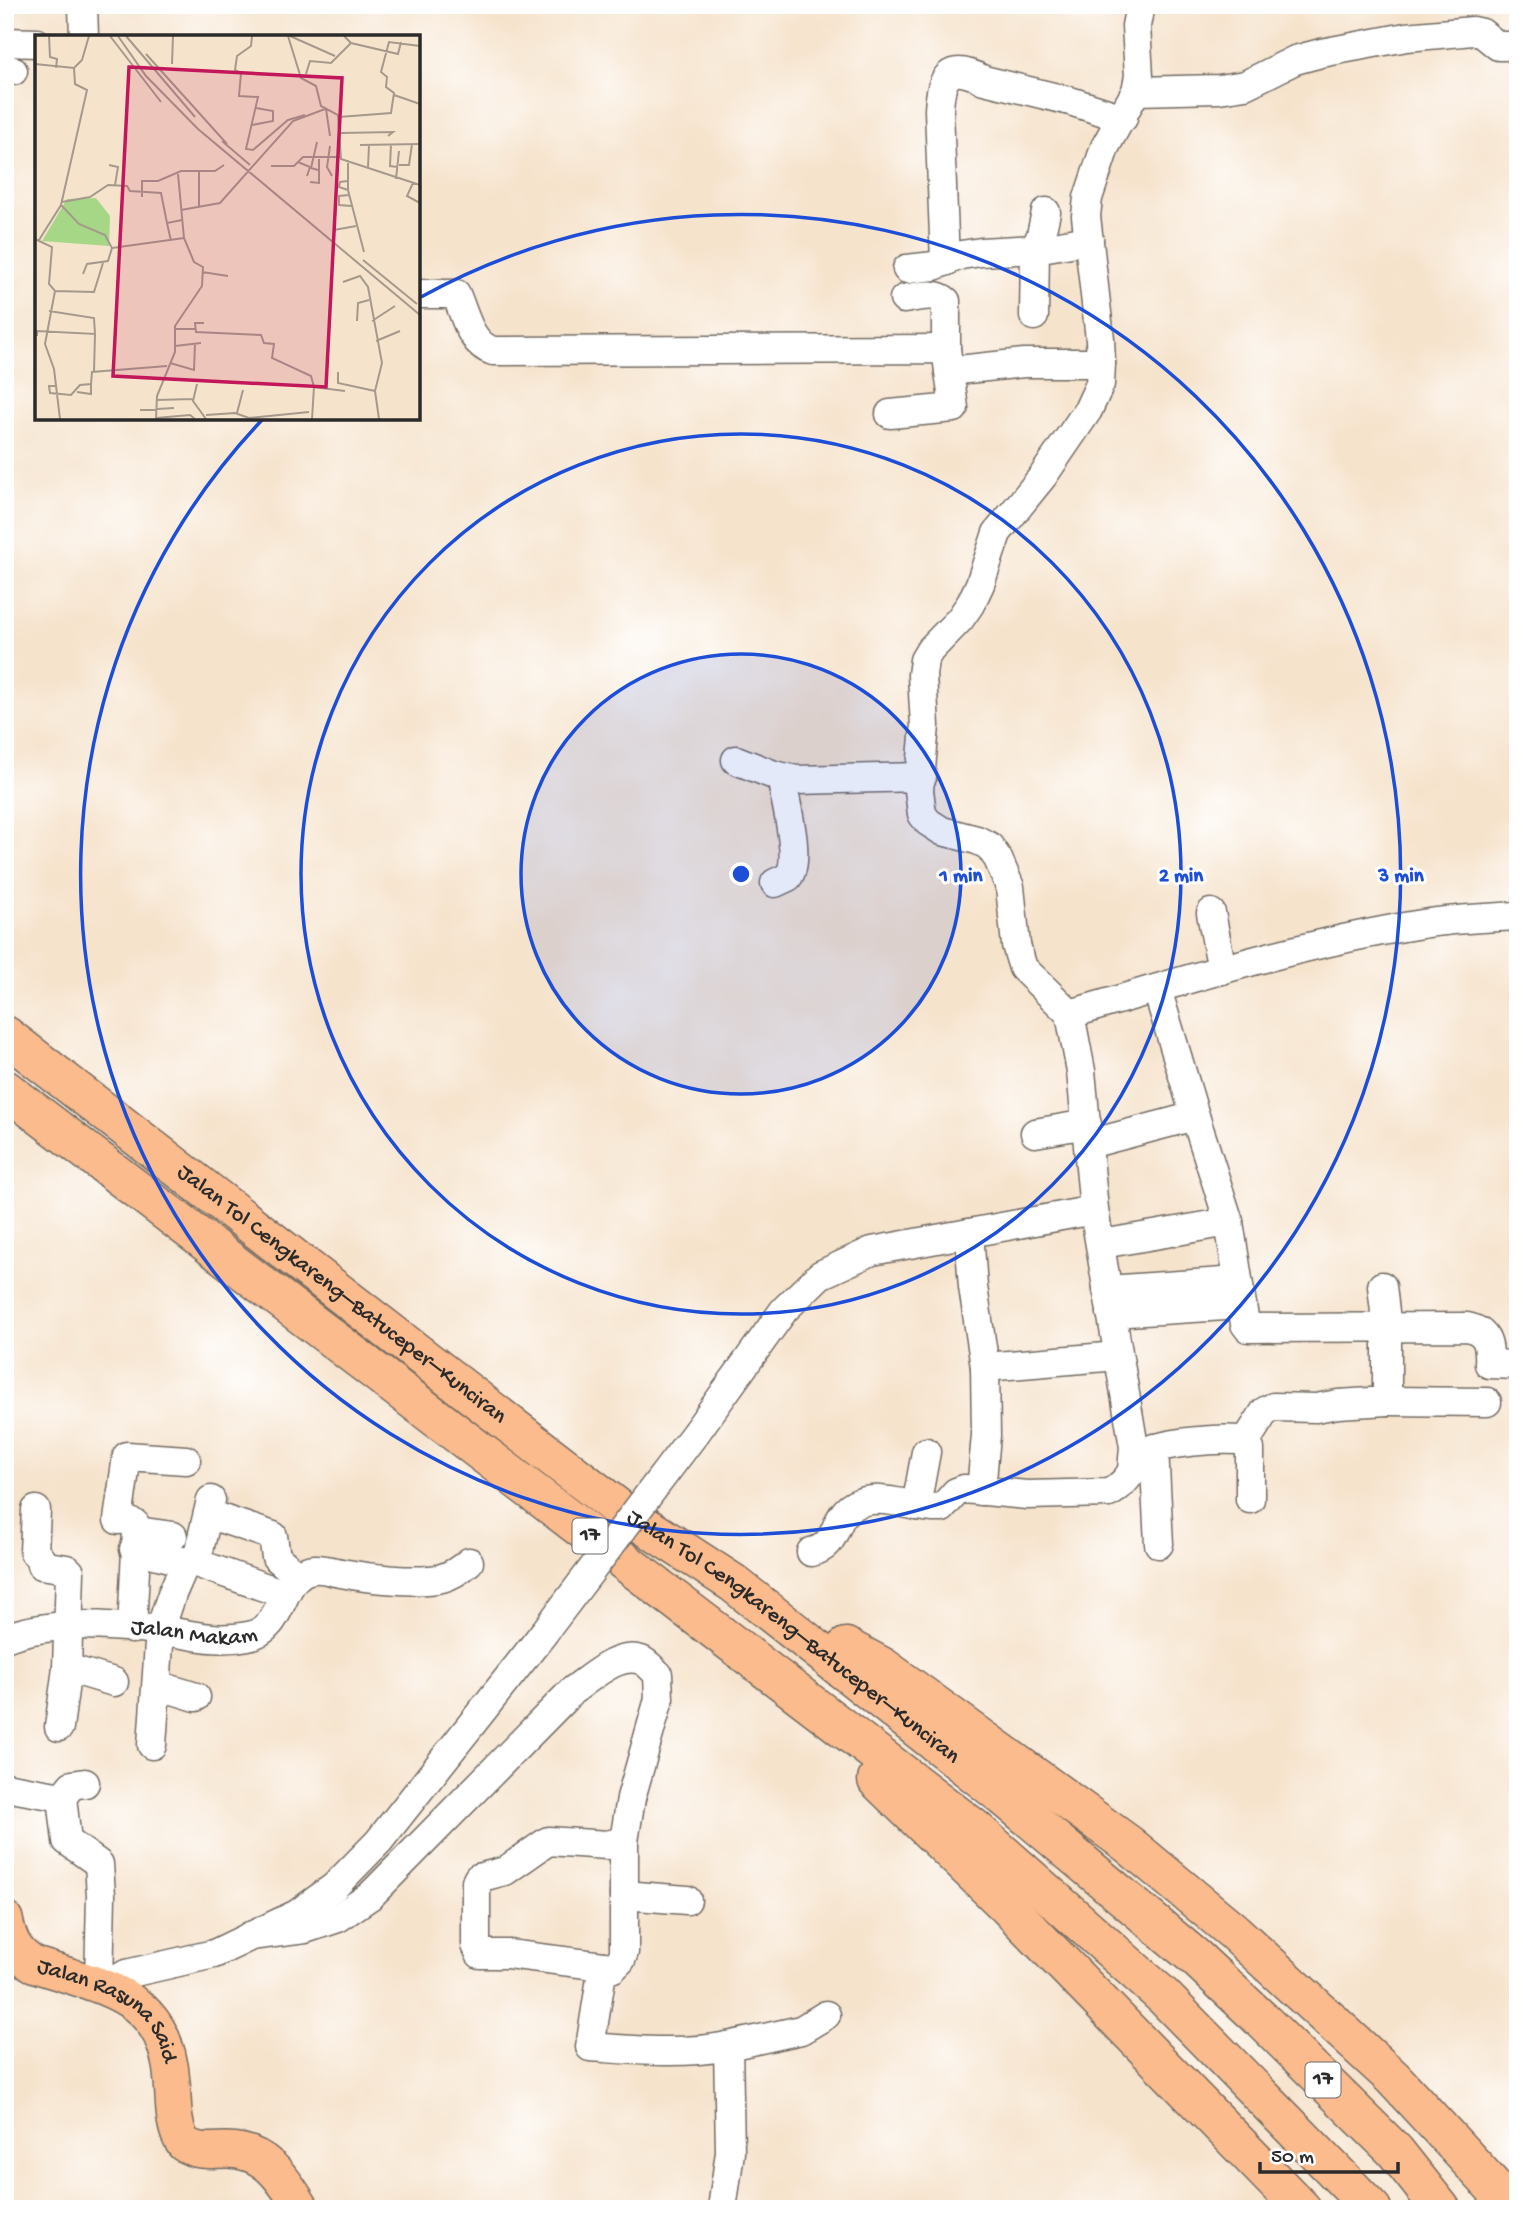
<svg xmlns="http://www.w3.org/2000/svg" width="1523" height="2214" font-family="'Gochi Hand',sans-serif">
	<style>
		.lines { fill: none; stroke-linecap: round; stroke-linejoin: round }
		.minor-casing { stroke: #726b63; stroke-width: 31 }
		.major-casing { stroke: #726b63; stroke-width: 38 }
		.highway-casing { stroke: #726b63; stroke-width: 41 }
		.minor { stroke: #fff; stroke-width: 28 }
		.major { stroke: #fbbb8c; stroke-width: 35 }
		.highway { stroke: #fbbb8c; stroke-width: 38 }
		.minor-bridge-casing { stroke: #726b63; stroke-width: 31; stroke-linecap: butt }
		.minor-bridge { stroke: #fff; stroke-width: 28 }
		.ring { fill: none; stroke: #1d4ed8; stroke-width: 3.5 }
		.labels { text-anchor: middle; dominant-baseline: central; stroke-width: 6; stroke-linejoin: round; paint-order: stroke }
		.shield { fill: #fff; stroke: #6b6b6b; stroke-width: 2 }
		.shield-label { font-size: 21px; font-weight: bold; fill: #2b2b2b }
		.street-label { font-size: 23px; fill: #2b2b2b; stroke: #fff }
		.inset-road { fill: none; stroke: #a5998c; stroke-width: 2 }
		.view { fill: #c2185b; fill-opacity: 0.15; stroke: #c2185b; stroke-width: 3.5 }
		.inset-edge { fill: none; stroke: #2b2b2b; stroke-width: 3.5 }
		.centre { fill: #1d4ed8; stroke: #fff; stroke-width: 3.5 }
		.ring-label { font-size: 21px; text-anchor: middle; font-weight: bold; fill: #1d4ed8; stroke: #fff; stroke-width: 6; stroke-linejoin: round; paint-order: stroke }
	</style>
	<rect width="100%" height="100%" fill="#fff"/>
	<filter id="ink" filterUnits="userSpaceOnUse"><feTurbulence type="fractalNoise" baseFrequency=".0143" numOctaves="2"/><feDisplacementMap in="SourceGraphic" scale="14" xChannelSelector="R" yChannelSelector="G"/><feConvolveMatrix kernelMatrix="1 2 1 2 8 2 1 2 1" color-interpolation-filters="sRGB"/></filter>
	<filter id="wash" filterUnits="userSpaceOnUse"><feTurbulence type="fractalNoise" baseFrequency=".00686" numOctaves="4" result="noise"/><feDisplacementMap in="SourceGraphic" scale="28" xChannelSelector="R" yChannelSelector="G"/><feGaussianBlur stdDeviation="1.57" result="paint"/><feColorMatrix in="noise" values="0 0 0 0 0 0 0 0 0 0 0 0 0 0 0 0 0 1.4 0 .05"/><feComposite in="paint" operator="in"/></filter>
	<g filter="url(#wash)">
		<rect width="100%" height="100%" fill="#f6e3cc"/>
	</g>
	<g filter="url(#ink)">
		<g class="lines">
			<g class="minor-casing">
				<g id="minor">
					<path d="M83,5L84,37"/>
					<path d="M5,42L37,43"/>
					<path d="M5,68L13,71"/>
					<path d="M1136,91L1219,89L1245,85L1295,60L1321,53L1406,37L1473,31L1482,33L1498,46H1518"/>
					<path d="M945,262L939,110C941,77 948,61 984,80L1070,101L1123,118"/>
					<path d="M907,269L934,266L961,255L981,252L1035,249L1089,240"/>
					<path d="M418,294H456C465,315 470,344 493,351L946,349L954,408L890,414"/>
					<path d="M904,299C918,297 935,291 946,301V349"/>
					<path d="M1034,316L1035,249L1041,235L1046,212"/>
					<path d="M949,371L1024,363H1101"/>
					<path d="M736,760L774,775L796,780L922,777"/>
					<path d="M775,883L788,877C802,860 785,800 781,777"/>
					<path d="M1211,913L1222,970"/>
					<path d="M1070,1014C1186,980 1302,943 1422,924C1453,919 1486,918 1518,916"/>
					<path d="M1195,1116L1229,1222L1245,1324L1248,1328L1467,1327C1488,1331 1490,1346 1489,1364L1518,1365"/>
					<path d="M1035,1133L1087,1124"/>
					<path d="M1089,1144L1195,1116L1157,989"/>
					<path d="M969,1233L973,1287L985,1367L986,1435L981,1491"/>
					<path d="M1102,1244L1229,1222"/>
					<path d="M1107,1290L1238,1281"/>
					<path d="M1111,1313L1242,1305"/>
					<path d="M985,1367L1118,1356"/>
					<path d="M1387,1401L1487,1402"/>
					<path d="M697,1431L784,1310L820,1275L872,1251L1094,1210"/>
					<path d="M1246,1441L1265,1411L1273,1407L1316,1408L1338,1404L1387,1401V1329L1382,1286"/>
					<path d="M1246,1441L1250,1449V1499"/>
					<path d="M1154,1448L1159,1544"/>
					<path d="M1132,1470L1134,1447L1094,1210L1081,1071L1070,1014L1023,968L1016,945L1010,887L998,859L989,846L977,840L942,831L928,822L922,814L919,790L925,726L922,675L924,660L930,650L960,619L971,603L980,584L997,533L1043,476L1088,410L1100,384L1101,363L1100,339L1086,216L1088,198L1105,147L1136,91L1139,76L1136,26L1140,5"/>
					<path d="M211,1500L196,1563L284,1594"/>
					<path d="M916,1506L926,1452"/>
					<path d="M36,1510L34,1552L40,1558L41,1565L67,1569L70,1572L67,1668L59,1727"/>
					<path d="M208,1514L273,1536L276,1557L298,1576"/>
					<path d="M137,1531L173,1536"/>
					<path d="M134,1549L186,1562L172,1594L160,1630L152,1745"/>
					<path d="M811,1552C840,1546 831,1518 854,1505C881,1491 913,1510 942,1508L956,1492L964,1489L1027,1495L1109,1493C1126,1485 1134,1467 1145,1454C1155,1442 1230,1437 1246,1441"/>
					<path d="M132,1629L137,1531L135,1524L123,1519L118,1520L127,1456L186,1460"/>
					<path id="s1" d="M5,1638C53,1620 108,1625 158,1630C192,1634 213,1643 248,1636C287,1630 278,1571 315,1569C323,1568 333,1572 341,1573C367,1578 417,1584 442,1578C453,1575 461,1569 469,1562"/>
					<path d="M67,1668L114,1682"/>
					<path d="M157,1685L196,1697"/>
					<path d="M5,1787L62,1797L72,1785L85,1783"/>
					<path d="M62,1797L67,1841L99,1864L101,1895L99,1985"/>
					<path d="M624,1895L687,1900"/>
					<path d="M250,1936L305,1929L338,1918L370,1896L572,1691C591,1678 617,1652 641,1660C647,1662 653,1670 658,1674L659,1699L631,1798L624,1841V1952L621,1960L613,1968L603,1966L590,2047C636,2050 683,2055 728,2046L730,2152L722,2209"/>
					<path d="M603,1966L508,1954H480L476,1945V1882L478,1878L505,1871L548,1841L607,1845L624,1841"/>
					<path d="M109,1989L116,1980L126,1974L214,1954L297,1914L334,1887L379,1841L543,1634"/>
					<path d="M728,2046L801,2030L826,2015"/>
				</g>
			</g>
			<g class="major-casing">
				<g id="major">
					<path id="s2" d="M5,1919C9,1940 14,1952 33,1964C102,1988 166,1992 172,2082C174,2102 172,2127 184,2144C198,2153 211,2150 227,2150C266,2150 283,2179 302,2209"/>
				</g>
			</g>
			<g class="highway-casing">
				<g id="highway">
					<path id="s3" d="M5,1035L622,1511L733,1583L1004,1797L1196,1958L1262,2020L1395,2151L1441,2209"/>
					<path d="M5,1089L974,1828L1163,1996L1372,2209"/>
					<path d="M846,1647L883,1667L1128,1844L1233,1931L1393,2078L1514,2209"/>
					<path d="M877,1780L1006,1905L1302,2209"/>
				</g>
			</g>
			<use href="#minor" class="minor"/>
			<use href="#major" class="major"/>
			<use href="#highway" class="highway"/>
			<g class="minor-bridge-casing">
				<path id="minor-bridge" d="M543,1634L697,1431"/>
			</g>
			<use href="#minor-bridge" class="minor-bridge"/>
		</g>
	</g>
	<circle cx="741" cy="874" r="220" fill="#1d4ed8" fill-opacity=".12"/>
	<g class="ring">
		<circle cx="741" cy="874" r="220"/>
		<circle cx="741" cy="874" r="440"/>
		<path d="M421 297A660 660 0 1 1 262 420"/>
	</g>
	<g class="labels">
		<g class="shield">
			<rect x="572.5" y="1518.5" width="35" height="35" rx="5"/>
			<rect x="1305.5" y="2062.5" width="35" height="35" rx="5"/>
		</g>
		<g class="shield-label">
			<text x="590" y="1536">17</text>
			<text x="1323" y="2080">17</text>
		</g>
		<g class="street-label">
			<text stroke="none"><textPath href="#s3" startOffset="425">Jalan Tol Cengkareng–Batuceper–Kunciran</textPath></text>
			<text stroke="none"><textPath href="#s1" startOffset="191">Jalan Makam</textPath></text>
			<text stroke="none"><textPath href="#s3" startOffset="992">Jalan Tol Cengkareng–Batuceper–Kunciran</textPath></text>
			<text stroke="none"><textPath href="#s2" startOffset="147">Jalan Rasuna Said</textPath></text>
		</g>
	</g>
	<g transform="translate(35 35)">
		<rect width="385" height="385" fill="#f6e3cc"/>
		<path d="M61,163L75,181L74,211L7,206L32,164Z" fill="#a6d786"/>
		<path class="inset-road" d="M14,1L15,22L22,24L21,33M75,1L126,67M83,1L111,41L163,94L385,280M91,1L160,82M217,1L216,11L202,21L200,35L206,38L204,61L223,62L211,114L218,115L253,85L270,80M253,1L266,43L281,51L286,71L303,80L306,124L385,150M255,1L300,21M309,1L316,8L363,19L366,7M111,19L192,109M0,29L39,33L47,25L54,1M137,29L138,1M271,39L275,26L296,28L316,8M359,60L385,69M291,74L295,101M304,82L356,78L359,58L351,52L352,42L346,37L354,7L385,11M217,90L238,86V76L221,73M306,98L358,97L353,101M187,106L215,130M282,107L276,133L283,135M356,109L355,131L363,132M325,110L385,109M295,111L292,132L297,141M313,125V155L329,217M263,127L275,132L272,141M74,130L83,132L80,150M364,130H374L377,109M236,131H259L268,122H305M333,132L334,110M361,144L364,116M312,146L305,147L304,152L313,155M275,147L284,148V124M378,148L372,161L385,168M314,160L304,161V170L317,171M107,162V146H123L146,136H180L189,130M27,167L55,162L73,150L92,151L95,156L126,158L132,188M26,170L44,189L70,200L77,213L73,226L52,229L48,239M164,173V137M146,175L185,168L258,86L290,74M299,195L321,191M0,204L17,212L14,249L20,256L59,257L68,228M4,205L26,170L52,55L40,49L39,33M136,206L132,188L147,185M77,213L149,203M328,225L382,269M167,237L193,241M308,247L325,241L333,252L347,328L340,356L344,384M20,256L10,309L19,334L25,384M322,286L323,268L334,265M337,286L360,271M169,288H160L161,297L226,300L229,308L239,309L237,323L276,341L279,352L310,356M139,294H161M2,301V296L60,299L59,283L14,276M341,306L365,296M140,311L166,308M135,328L159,335L160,309M59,337L60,299M303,337V348L340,356M162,349L158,366L171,384M22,351H14L15,358L36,360L45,350L56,349L57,337L132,331M42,357L56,359V349M121,365L158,364M105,375L139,373M202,378L208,355M171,380L200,378L214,383L274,377M121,383L155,380L160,384M121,384L122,361L140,317V291L167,251L168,232L159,227L149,203L143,139M277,384L279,352"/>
		<path class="view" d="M94,32L307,43L291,352L78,341Z"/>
		<rect width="385" height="385" class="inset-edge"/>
	</g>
	<circle cx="741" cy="874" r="10" class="centre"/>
	<g class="ring-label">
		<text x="961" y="881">1 min</text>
		<text x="1181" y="881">2 min</text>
		<text x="1401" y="881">3 min</text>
	</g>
	<rect width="1523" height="2214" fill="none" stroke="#fff" stroke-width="28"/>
	<path d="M1260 2162v10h138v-10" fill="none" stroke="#2b2b2b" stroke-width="3.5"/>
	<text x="1271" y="2162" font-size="21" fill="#2b2b2b" stroke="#ffffff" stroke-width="5" paint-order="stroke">50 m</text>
</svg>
